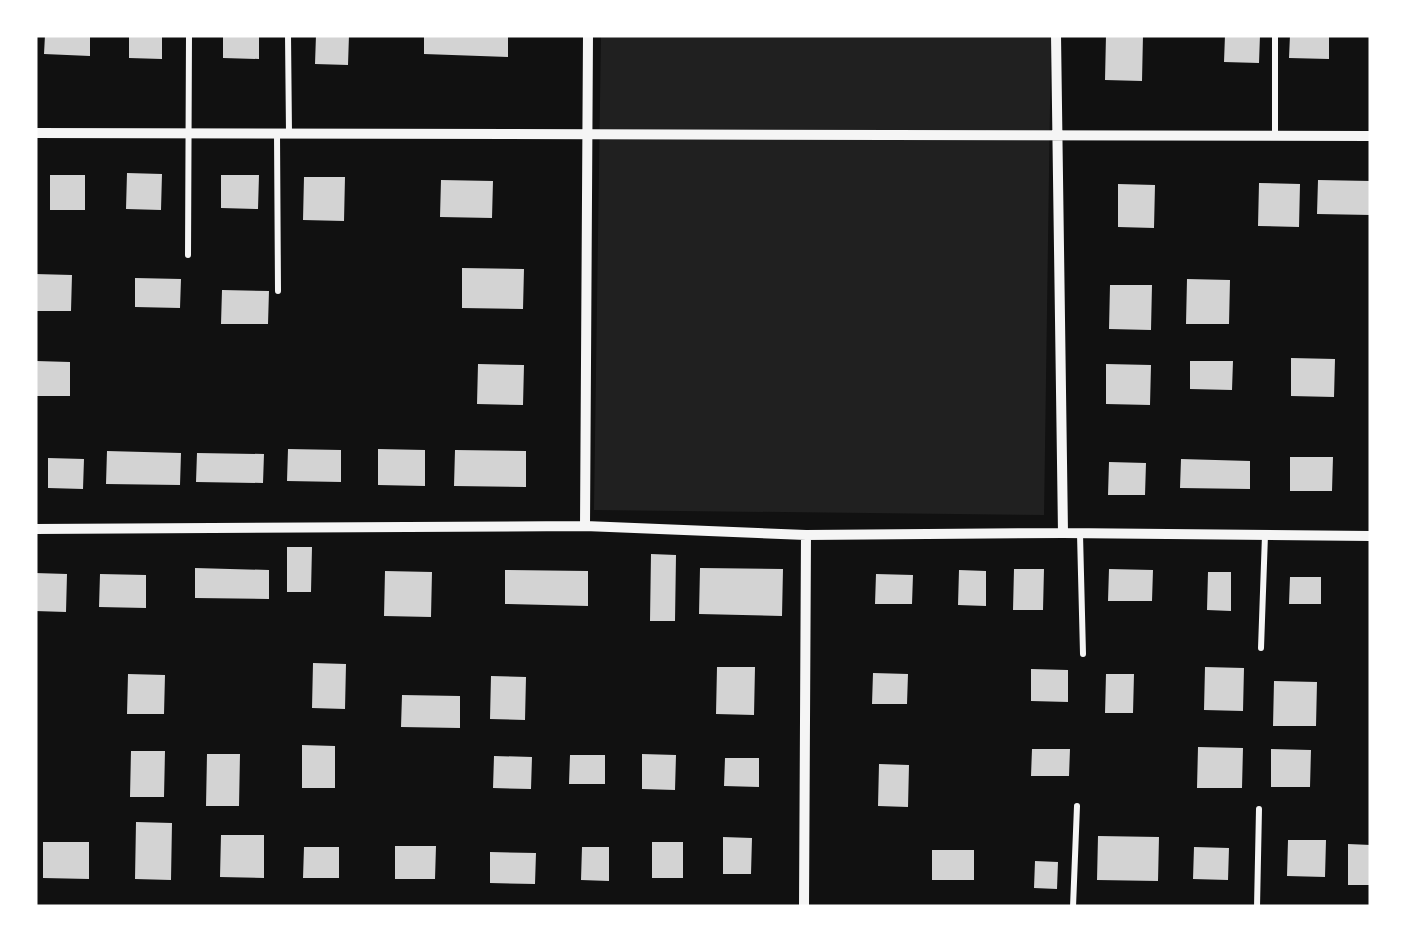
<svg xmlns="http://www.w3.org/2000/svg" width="1406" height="942" font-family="Ubuntu,sans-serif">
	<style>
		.green { fill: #202020 }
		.building { fill: #d3d3d3 }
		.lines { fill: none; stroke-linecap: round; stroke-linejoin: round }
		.service { stroke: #f5f5f5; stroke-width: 6 }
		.minor { stroke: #f5f5f5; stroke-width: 10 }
	</style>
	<rect width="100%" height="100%" fill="#111"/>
	<path class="green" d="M601,35H1051L1044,515L594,510Z"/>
	<path class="building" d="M45,35H90V56L44,54Z
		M129,35H162V59L129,58Z
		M223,35H259V59L223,58Z
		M316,35H349L348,65L315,64Z
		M424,35H508V57L424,54Z
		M1106,35H1143L1142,81L1105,80Z
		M1225,35H1260L1259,63L1224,62Z
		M1290,35H1329V59L1289,58Z
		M127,173L162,174L161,210L126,209Z
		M50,175H85V210H50Z
		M221,175H259L258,209L221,208Z
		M304,177H345L344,221L303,220Z
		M441,180L493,181L492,218L440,217Z
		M1318,180L1371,181V215L1317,214Z
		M1259,183L1300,184L1299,227L1258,226Z
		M1118,184L1155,185L1154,228L1118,227Z
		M462,268L524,269L523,309L462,308Z
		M35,274L72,275L71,311H35Z
		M135,278L181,279L180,308L135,307Z
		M1187,279L1230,280L1229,324H1186Z
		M1110,285H1152L1151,330L1109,329Z
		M222,290L269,291L268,324H221Z
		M1291,358L1335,359L1334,397L1291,396Z
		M36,361L70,362V396H35Z
		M1190,361H1233L1232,390L1190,389Z
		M478,364L524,365L523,405L477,404Z
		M1106,364L1151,365L1150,405L1106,404Z
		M288,449L341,450V482L287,481Z
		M378,449L425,450V486L378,485Z
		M455,450L526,451V487L454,486Z
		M107,451L181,453L180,485L106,484Z
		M197,453L264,454L263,483L196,482Z
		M1290,457H1333L1332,491H1290Z
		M48,458L84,459L83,489L48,488Z
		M1181,459L1250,461V489L1180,488Z
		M1109,462L1146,463L1145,495H1108Z
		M287,547H312L311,592H287Z
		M651,554L676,555L675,621H650Z
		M195,568L269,570V599L195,598Z
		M700,568L783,569L782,616L699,614Z
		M1014,569H1044L1043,610H1013Z
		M1109,569L1153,570L1152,601H1108Z
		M505,570L588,571V606L505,604Z
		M959,570L986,571V606L958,605Z
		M385,571L432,572L431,617L384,616Z
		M1208,572H1231V611L1207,610Z
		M35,573L67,574L66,612L35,611Z
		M100,574L146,575V608L99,607Z
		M876,574L913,575L912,604H875Z
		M1290,577H1321V604H1289Z
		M313,663L346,664L345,709L312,708Z
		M717,667H755L754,715L716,714Z
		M1205,667L1244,668L1243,711L1204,710Z
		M1031,669L1068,670V702L1031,701Z
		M873,673L908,674L907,704H872Z
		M128,674L165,675L164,714H127Z
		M1106,674H1134L1133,713H1105Z
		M491,676L526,677L525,720L490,719Z
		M1274,681L1317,682L1316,726H1273Z
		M402,695L460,696V728L401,727Z
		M302,745L335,746V788H302Z
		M1198,747L1243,748L1242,788H1197Z
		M1032,749H1070L1069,776H1031Z
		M1271,749L1311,750L1310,787H1271Z
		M131,751H165L164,797H130Z
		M207,754H240L239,806H206Z
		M642,754L676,755L675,790L642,789Z
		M570,755H605V784H569Z
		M494,756L532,757L531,789L493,788Z
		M725,758H759V787L724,786Z
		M879,764L909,765L908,807L878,806Z
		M136,822L172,823L171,880L135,879Z
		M221,835H264V878L220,877Z
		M1098,836L1159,837L1158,881L1097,880Z
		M723,837L752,838L751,874H723Z
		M1288,840H1326L1325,877L1287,876Z
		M43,842H89V879L43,878Z
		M652,842H683V878H652Z
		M1348,844L1371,845V885H1348Z
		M395,846H436L435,879H395Z
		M304,847H339V878H303Z
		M582,847H609V881L581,880Z
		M1194,847L1229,848L1228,880L1193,879Z
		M932,850H974V880H932Z
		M490,852L536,853L535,884L490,883Z
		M1035,861L1058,862L1057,889L1034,888Z"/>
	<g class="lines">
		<path class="service" d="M288,35L289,133
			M277,134L278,291
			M1275,136V35
			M188,255L189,35
			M1080,534L1083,654
			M1261,648L1265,535
			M1073,907L1077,806
			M1257,907L1259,809"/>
		<path class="minor" d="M1056,35L1063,533
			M35,133L1371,136
			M585,526L588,35
			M35,529L585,526L806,535L1063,533L1371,536
			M804,907L806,535"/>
	</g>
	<rect width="1406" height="942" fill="none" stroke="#ffffff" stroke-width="75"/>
</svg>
